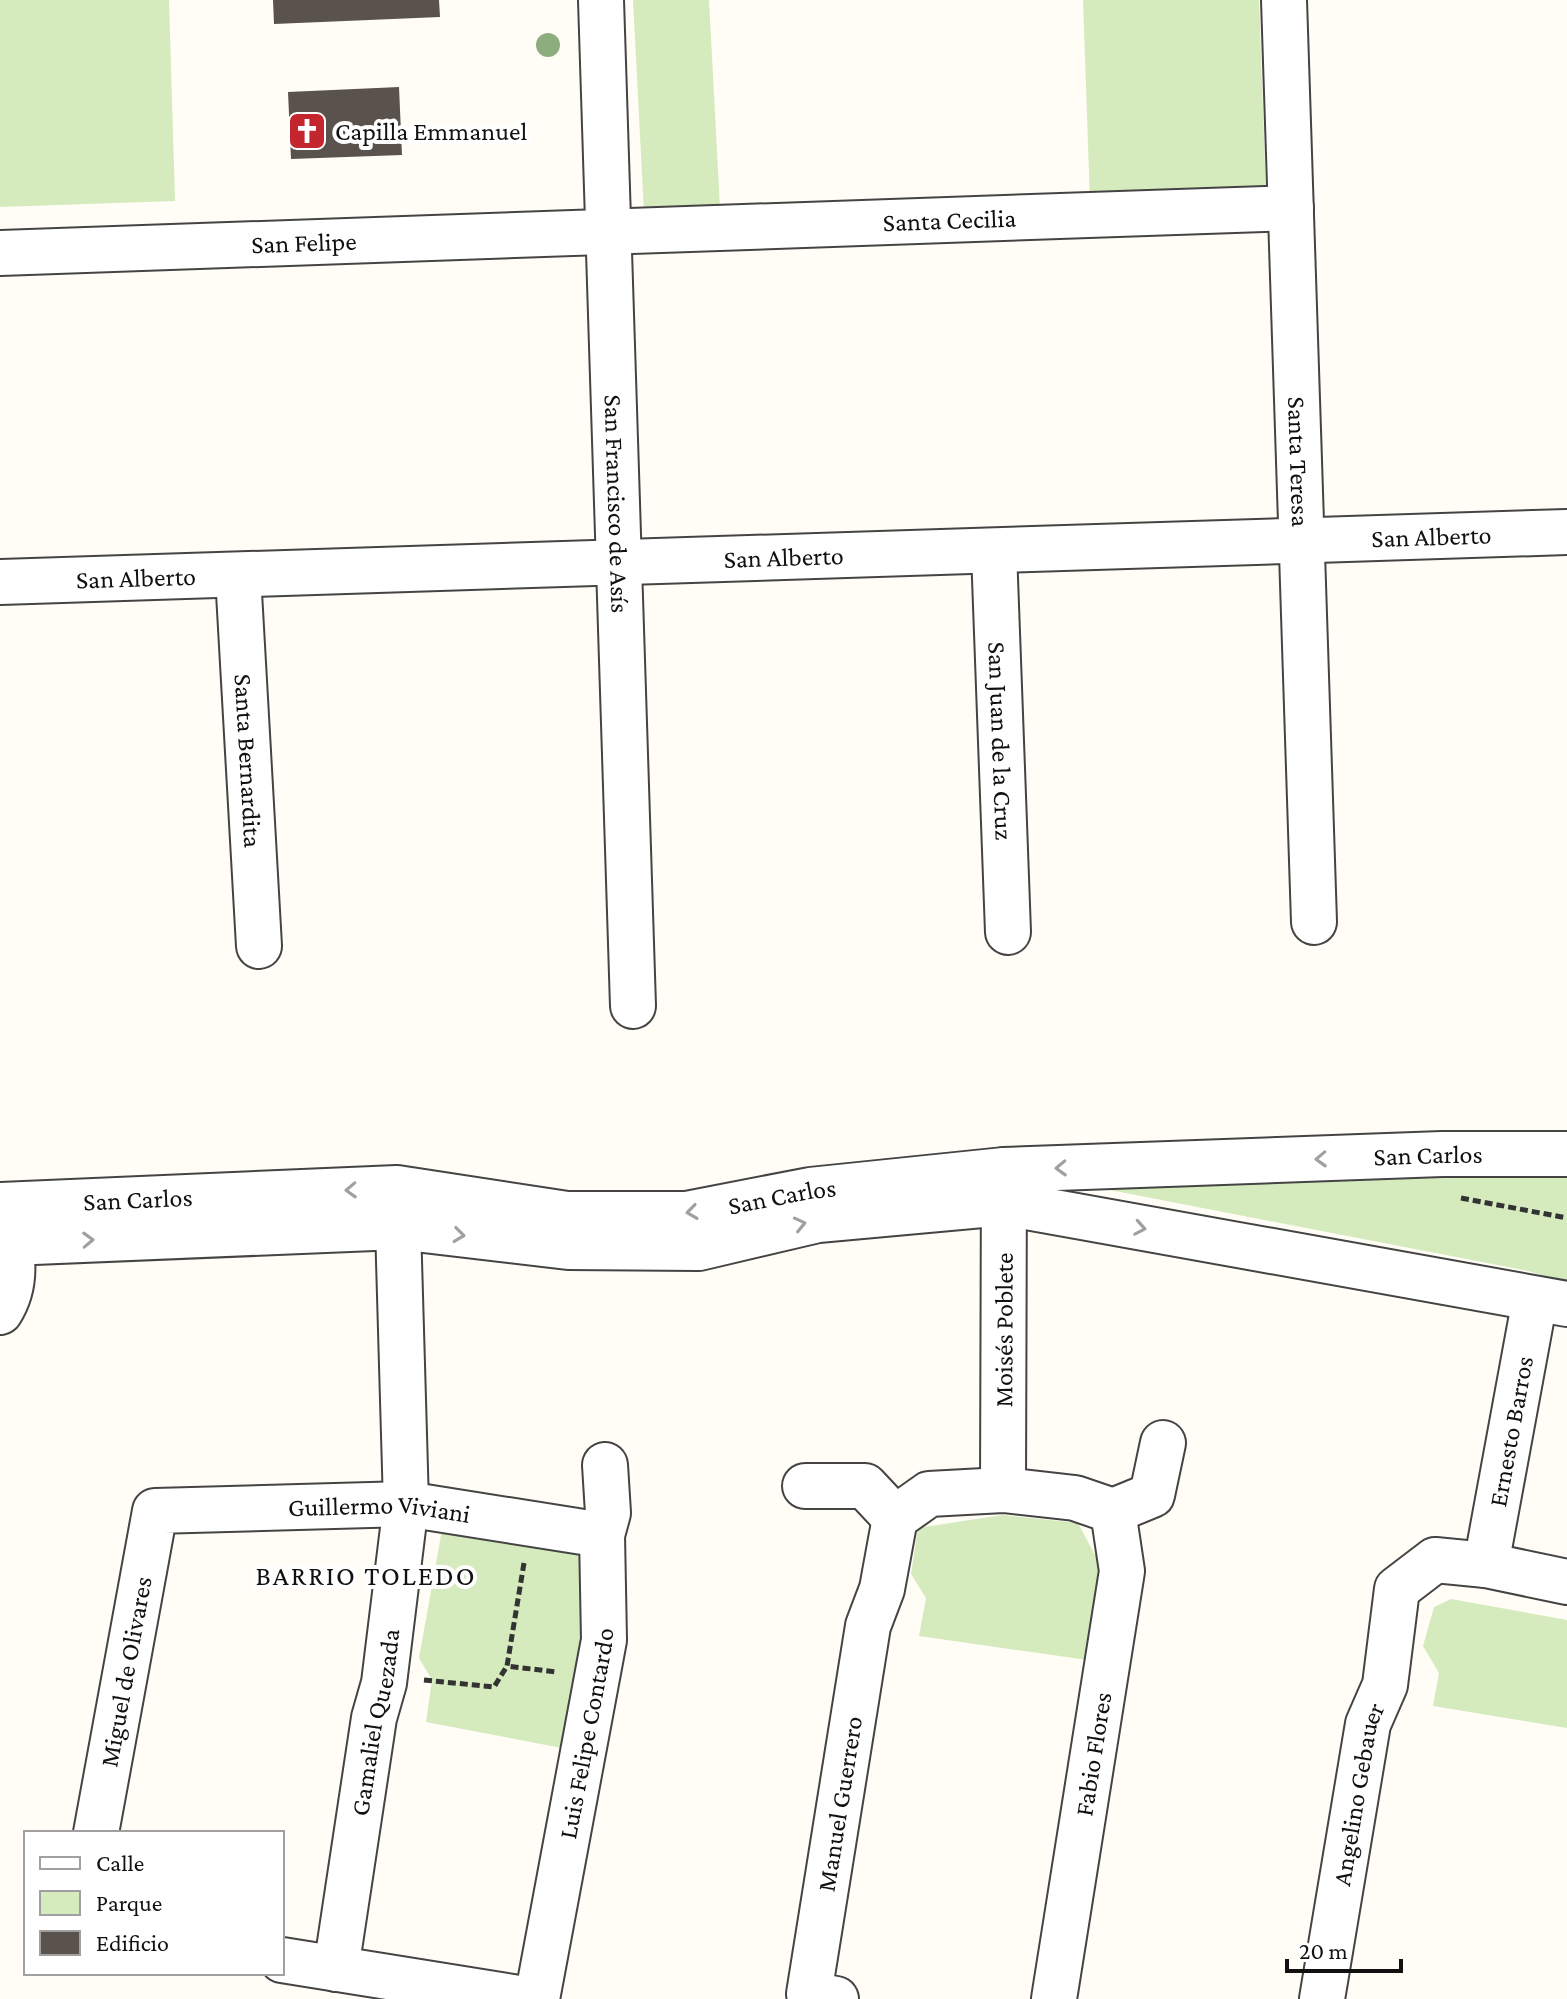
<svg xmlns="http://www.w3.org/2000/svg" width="1567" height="1999" font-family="'Crimson Pro',serif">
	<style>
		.green { fill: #d5ebbd }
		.building { fill: #5a524d }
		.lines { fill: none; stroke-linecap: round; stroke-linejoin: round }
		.minor-casing { stroke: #444; stroke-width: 48 }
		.tertiary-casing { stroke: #444; stroke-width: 48 }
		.path { stroke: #333; stroke-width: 5; stroke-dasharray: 8 4; stroke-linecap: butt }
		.minor { stroke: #fff; stroke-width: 44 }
		.tertiary { stroke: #fff; stroke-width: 44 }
		.tree { fill: #8dad7f }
		.oneway { stroke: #a0a0a0 }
		.labels { text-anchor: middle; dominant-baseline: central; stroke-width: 8; stroke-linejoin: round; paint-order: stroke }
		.poi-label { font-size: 26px; fill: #111; stroke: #fff; text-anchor: start }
		.street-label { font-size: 26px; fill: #111; stroke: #fff }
		.neighbourhood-label { font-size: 28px; letter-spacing: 2px; fill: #111; stroke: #fff }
	</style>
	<rect width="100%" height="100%" fill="#fffdf5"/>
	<path class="green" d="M0,0H169L175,201L0,207Z
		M633,0H709L720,208L644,213Z
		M1083,0H1259L1266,195L1090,202Z
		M1567,1173V1282L1528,1271L1079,1184Z
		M1002,1515L1078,1523L1102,1568L1087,1660L919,1636L926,1598L911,1574L918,1528Z
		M443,1524L567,1542L589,1569V1627L567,1749L426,1722L432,1680L419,1658Z
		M1451,1599L1567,1620V1728L1433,1706L1439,1673L1423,1646L1434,1607Z"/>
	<path class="building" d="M273,0H439L440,17L274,24Z
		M399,87L402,155L291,159L288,92Z"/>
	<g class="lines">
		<g class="minor-casing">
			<g id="minor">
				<path id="s1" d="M601,0L633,1006"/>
				<path id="s2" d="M1284,0L1314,922"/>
				<path id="s3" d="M0,253L1291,208"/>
				<path id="s4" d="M994,551L1008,932"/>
				<path id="s5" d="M238,575L259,946"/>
				<path d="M805,1486H865L895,1518"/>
				<path id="s6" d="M1003,1490L1004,1170"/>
				<path d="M1113,1511L1152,1495L1163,1443"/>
				<path id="s7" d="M1486,1565L1535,1299"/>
				<path id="s8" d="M96,1833L155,1511L406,1504L602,1535"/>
				<path d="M282,1960L525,1999"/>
				<path id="s9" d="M336,1969L374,1718L384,1683L406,1504L397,1191"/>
				<path id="s10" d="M537,1999L604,1640L602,1535L608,1513L605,1465"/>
				<path id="s11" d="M836,1999L809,1994L868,1626L882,1589L895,1518L929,1494L1003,1490L1075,1498L1113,1511"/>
				<path id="s12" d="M1054,1999L1122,1571L1113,1511"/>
				<path id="s13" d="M1322,1999L1368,1724L1385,1685L1397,1589L1435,1560L1486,1565L1567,1582"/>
			</g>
		</g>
		<g class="tertiary-casing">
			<g id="tertiary">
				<path id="s14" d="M0,582L1567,532"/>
				<path id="s15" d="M0,1205L397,1188L567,1214H686L810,1190L1004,1170L1442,1154H1567"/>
				<path d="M0,1221C15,1249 18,1284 0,1312"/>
				<path d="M10,1243L398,1227L568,1247L699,1248L818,1220L1004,1203L1567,1304"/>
			</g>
		</g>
		<path class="path" d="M1461,1198L1567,1218
			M524,1563L507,1666L556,1672
			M424,1680L494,1687L507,1666"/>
		<use href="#minor" class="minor"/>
		<use href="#tertiary" class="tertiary"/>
	</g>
	<circle class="tree" cx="548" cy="45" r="12"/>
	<defs><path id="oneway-chevron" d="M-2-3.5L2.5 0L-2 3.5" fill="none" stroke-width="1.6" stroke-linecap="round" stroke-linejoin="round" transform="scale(2)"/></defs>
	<g class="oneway">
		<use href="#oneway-chevron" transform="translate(1321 1159) rotate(178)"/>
		<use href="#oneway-chevron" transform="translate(1061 1168) rotate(178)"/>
		<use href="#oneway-chevron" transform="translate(351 1190) rotate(178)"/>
		<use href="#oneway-chevron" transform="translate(692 1212) rotate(172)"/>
		<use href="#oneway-chevron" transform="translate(800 1224) rotate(-13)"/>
		<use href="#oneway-chevron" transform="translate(1140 1228) rotate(10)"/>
		<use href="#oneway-chevron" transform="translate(459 1235) rotate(7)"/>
		<use href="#oneway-chevron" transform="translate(88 1240) rotate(-2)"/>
	</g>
	<defs>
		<g id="church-square" transform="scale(2)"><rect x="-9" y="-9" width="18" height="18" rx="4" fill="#c4262e" stroke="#fff"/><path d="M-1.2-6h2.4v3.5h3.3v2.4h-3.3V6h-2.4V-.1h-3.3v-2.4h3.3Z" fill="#fff"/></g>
	</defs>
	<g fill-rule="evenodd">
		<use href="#church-square" x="307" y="131"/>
	</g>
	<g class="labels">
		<g class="poi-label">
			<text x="335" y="131">Capilla Emmanuel</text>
		</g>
		<g class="street-label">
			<text stroke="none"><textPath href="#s3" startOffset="950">Santa Cecilia</textPath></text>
			<text stroke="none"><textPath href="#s3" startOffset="304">San Felipe</textPath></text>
			<text stroke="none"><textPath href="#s2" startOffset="462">Santa Teresa</textPath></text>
			<text stroke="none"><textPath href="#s1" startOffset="504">San Francisco de Asís</textPath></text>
			<text stroke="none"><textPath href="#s14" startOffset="1432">San Alberto</textPath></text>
			<text stroke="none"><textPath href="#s14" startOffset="784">San Alberto</textPath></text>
			<text stroke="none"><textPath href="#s14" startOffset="136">San Alberto</textPath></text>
			<text stroke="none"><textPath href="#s4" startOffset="190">San Juan de la Cruz</textPath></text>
			<text stroke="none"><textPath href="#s5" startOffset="186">Santa Bernardita</textPath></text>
			<text stroke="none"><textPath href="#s15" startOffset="1434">San Carlos</textPath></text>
			<text stroke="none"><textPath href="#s15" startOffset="786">San Carlos</textPath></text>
			<text stroke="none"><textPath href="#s15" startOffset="138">San Carlos</textPath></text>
			<text stroke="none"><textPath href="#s6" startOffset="160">Moisés Poblete</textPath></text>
			<text stroke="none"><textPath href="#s7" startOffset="136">Ernesto Barros</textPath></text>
			<text stroke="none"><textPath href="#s8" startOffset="552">Guillermo Viviani</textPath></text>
			<text stroke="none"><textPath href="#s8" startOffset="164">Miguel de Olivares</textPath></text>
			<text stroke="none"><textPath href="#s9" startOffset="250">Gamaliel Quezada</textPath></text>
			<text stroke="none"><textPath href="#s10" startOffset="270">Luis Felipe Contardo</textPath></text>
			<text stroke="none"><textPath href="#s12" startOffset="248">Fabio Flores</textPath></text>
			<text stroke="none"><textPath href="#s13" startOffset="208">Angelino Gebauer</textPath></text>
			<text stroke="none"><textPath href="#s11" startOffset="220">Manuel Guerrero</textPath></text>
		</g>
		<g class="neighbourhood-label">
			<text x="366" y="1575">BARRIO TOLEDO</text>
		</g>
	</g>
	<rect x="24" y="1831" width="260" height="144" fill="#ffffff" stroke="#a0a0a0" stroke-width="2"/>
	<rect x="40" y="1857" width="40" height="12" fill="#ffffff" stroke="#a0a0a0" stroke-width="2"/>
	<text x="96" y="1871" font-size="24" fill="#111111">Calle</text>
	<rect x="40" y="1891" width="40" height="24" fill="#d5ebbd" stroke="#a0a0a0" stroke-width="2"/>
	<text x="96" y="1911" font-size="24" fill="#111111">Parque</text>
	<rect x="40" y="1931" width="40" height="24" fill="#5a524d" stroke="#a0a0a0" stroke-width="2"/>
	<text x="96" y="1951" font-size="24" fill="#111111">Edificio</text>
	<path d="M1287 1959v12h114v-12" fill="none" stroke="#111111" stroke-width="4"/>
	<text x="1299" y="1959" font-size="24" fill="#111111" stroke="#ffffff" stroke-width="6" paint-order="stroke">20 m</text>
</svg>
